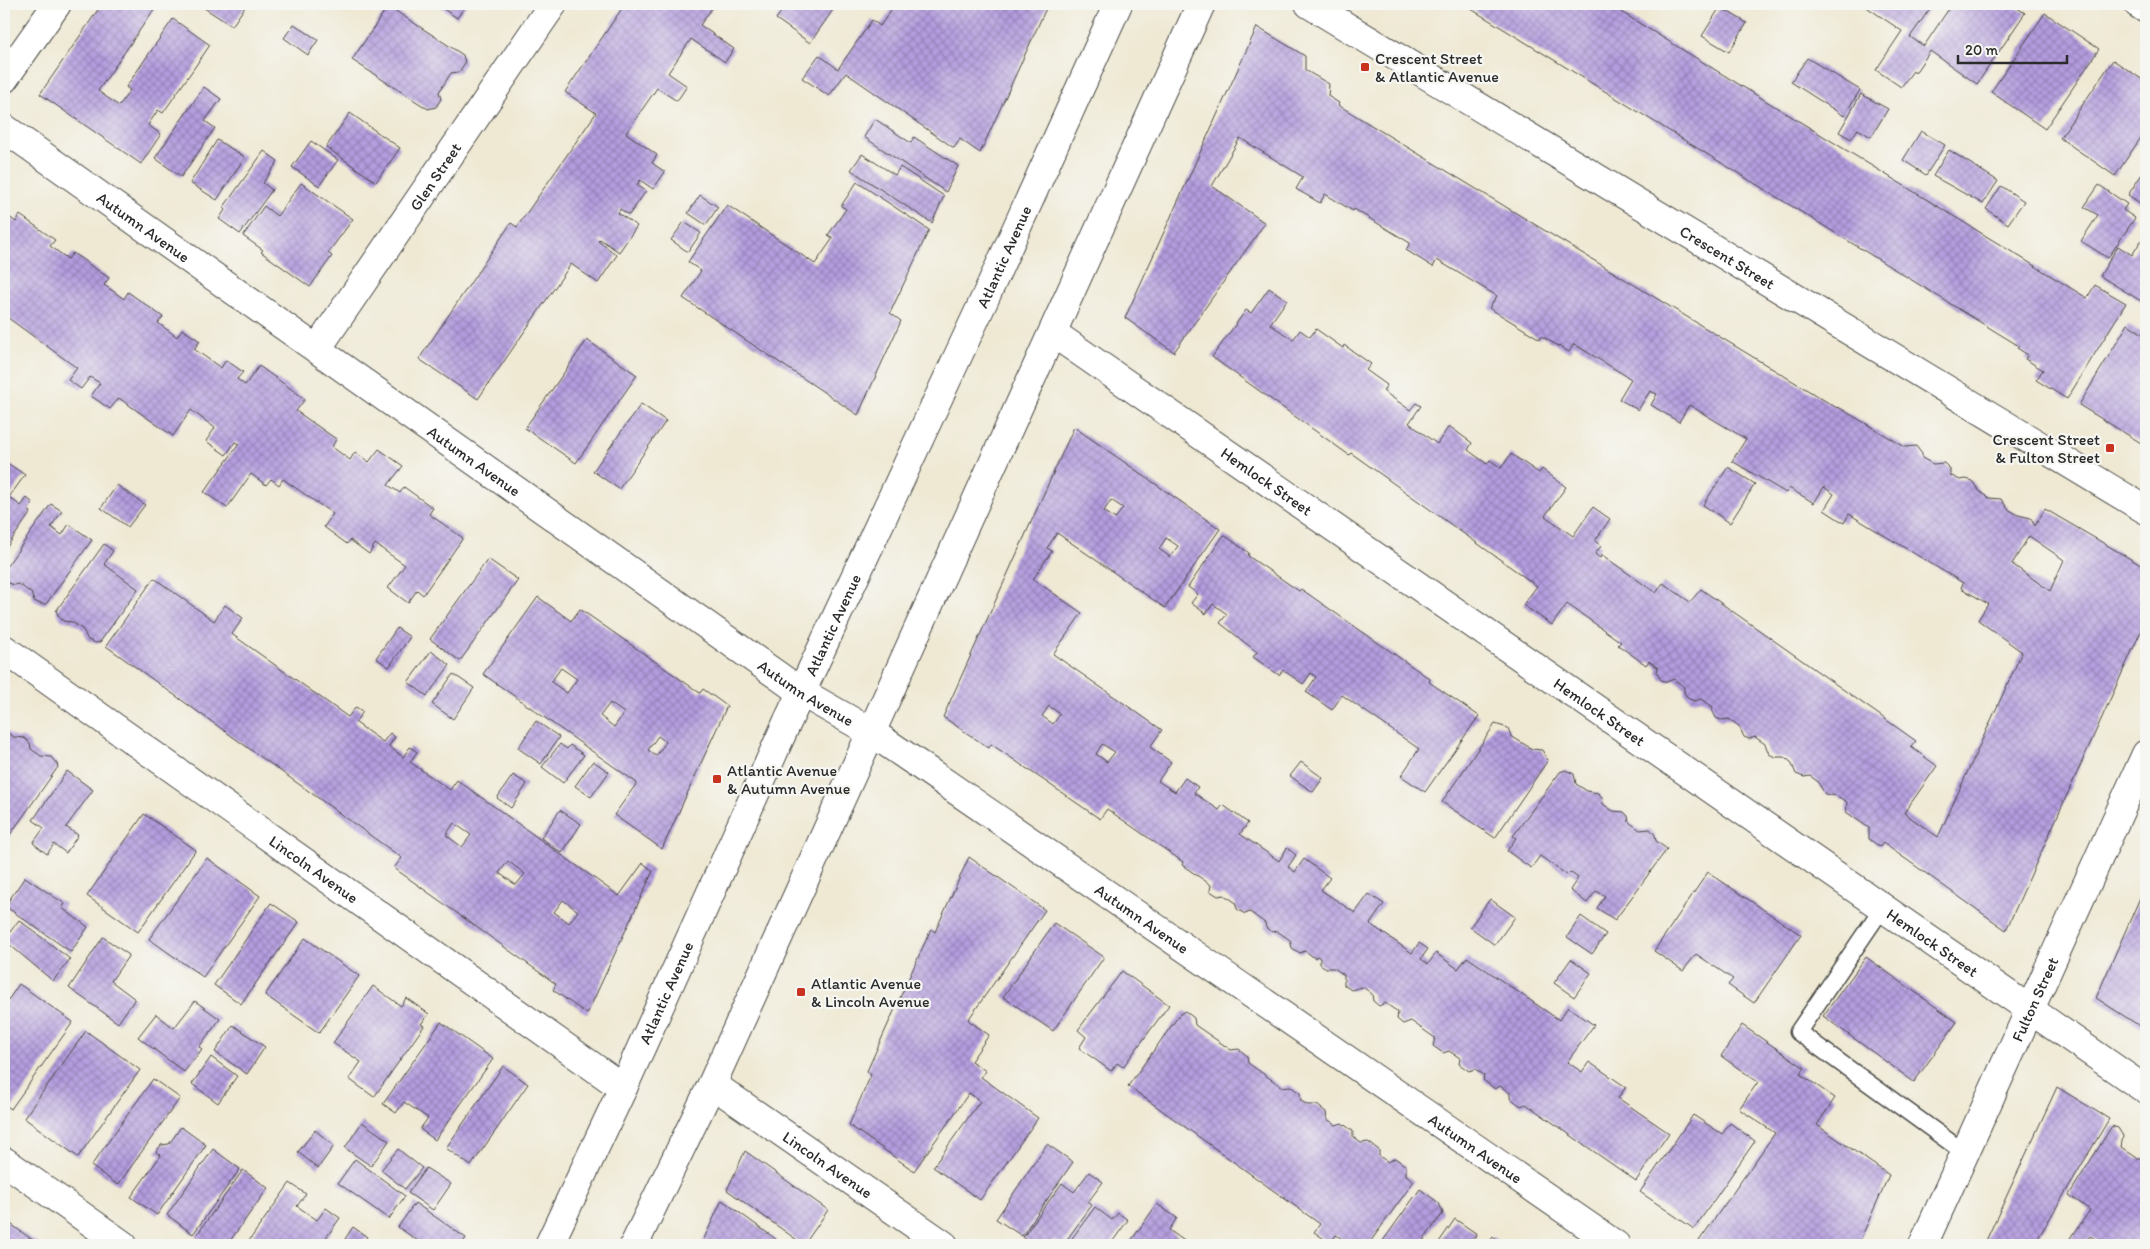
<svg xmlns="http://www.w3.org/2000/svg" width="2150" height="1249" font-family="Itim,sans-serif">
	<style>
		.building { fill: url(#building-cross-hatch); fill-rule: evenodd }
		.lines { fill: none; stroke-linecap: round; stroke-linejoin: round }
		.service-casing { stroke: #484844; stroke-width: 19 }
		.minor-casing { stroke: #484844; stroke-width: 30 }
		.tertiary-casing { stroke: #484844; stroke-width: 30 }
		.primary-casing { stroke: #484844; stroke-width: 30 }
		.service { stroke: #fff; stroke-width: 16 }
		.minor { stroke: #fff; stroke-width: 28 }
		.tertiary { stroke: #fff; stroke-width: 28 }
		.primary { stroke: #fff; stroke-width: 28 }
		.poi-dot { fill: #c8321e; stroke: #f6f6f2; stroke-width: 2 }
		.labels { text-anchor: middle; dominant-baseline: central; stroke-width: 4.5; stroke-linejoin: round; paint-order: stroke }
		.poi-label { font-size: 16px; fill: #2b2b2b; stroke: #f6f6f2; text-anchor: start }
		.street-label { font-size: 16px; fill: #2b2b2b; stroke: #f6f6f2 }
	</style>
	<defs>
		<pattern id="building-cross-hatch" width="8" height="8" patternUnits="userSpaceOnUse" patternTransform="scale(1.25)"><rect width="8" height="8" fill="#b49ddf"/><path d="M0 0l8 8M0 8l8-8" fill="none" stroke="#9380b5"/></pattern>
	</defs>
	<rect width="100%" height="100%" fill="#f6f6f2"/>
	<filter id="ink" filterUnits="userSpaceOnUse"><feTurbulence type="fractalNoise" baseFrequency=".02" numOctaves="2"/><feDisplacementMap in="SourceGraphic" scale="10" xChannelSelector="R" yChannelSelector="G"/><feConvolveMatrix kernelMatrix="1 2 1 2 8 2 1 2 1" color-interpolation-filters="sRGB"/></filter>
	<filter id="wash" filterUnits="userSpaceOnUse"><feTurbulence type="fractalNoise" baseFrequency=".0096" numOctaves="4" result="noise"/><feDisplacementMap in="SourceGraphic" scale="20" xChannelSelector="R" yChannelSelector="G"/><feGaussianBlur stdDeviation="1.12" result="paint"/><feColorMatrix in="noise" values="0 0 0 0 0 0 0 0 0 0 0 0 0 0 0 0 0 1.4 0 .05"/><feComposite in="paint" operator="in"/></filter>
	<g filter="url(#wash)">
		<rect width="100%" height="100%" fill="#efe9d4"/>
		<g id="blocks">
			<path class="building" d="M102,4L157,5L98,91L119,106L130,90L126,87L173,19L210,45L163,113L158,110L148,125L161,134L141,164L40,94Z
				M198,4H247L232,26Z
				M436,4H467L457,18Z
				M625,4H715L700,25L734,49L725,62L691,39L668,73L687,86L677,101L657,88L626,133L657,155L652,163L665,172L653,189L640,180L637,185L646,191L629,215L620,209L618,213L637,226L619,252L600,239L598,241L617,255L598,283L571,264L478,399L419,359L511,223L517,227L596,113L565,92Z
				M787,4H837L810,43L776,19Z
				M895,4H1048L980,153L960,139L954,148L846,73L829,96L802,78L819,55L838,69L872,20L880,26Z
				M1463,4H1608L2087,298L2095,285L2126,303L2067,399L2036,380L2043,370L2025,359L2028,355L2017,348L2019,346Z
				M1862,4H1933L1910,37L1924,46L1952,4H2011L2025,13L1977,84L1930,51L1915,73L1913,71L1901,87L1876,70L1902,31Z
				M388,6L463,55L465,63L459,72L451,73L439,92L441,99L436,107L428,109L352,60Z
				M1720,7L1747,23L1729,52L1702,36Z
				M2045,13L2099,49L2045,129L1991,92Z
				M294,24L318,40L308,55L284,38Z
				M1257,27L1305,56V70L1329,84L1328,96L1339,103L1338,105L1837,408L1838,407L1905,447L1916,446L1922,454V458L1933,464L1944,463L1950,469V475L1960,480L1966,479L1972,481L1979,491L1989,498L2001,499L2008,509L2018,515L2031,518L2035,526L2045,509L2146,568V620L2006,930L1883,843L1880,847L1869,839V828L1846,812L1847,802L1837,796L1825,794L1817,781L1810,776L1804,777L1796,774L1791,762L1784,757H1775L1769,754L1765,744L1755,737L1749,739L1744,737L1739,726L1729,719L1721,720L1716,718L1712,710L1713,707L1701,699L1695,701L1689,699L1684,693V687L1674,679L1667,682L1661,680L1657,673L1658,668L1649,661L1646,665L1618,645L1621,642L1567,604L1552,625L1523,605L1537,586L1351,453L1349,455L1212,357L1246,310L1251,313L1269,288L1287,300L1270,324L1293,340L1300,330L1310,337L1316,329L1343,348L1344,345L1371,364L1366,370L1387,385L1383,391L1410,410L1416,403L1421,406L1409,423L1437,444L1449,426L1472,443L1468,450L1487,464L1490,460L1501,468L1511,454L1539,473L1542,469L1566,487L1545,516L1573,536L1593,507L1610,519L1595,541L1601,546L1595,554L1600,558L1602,555L1656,593L1663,583L1690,602L1701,589L1916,741L1911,747L1937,766L1904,813L1938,837L2022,652L1978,620L1988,604L1961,588L1963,583L1849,514L1844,523L1824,510L1834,494L1824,487L1814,503L1789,488L1786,493L1732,461L1746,439L1689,405L1679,422L1651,405L1657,394L1650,391L1638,410L1619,399L1631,379L1574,344L1569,352L1541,336L1540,339L1489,308L1497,296L1437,260L1433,267L1406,250L1410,243L1354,209L1353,211L1325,194L1320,203L1296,189L1303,177L1240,138L1212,186L1265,223L1174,352L1125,318ZM2029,536L2064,560L2050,591L2012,564Z
				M1807,58L1860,90L1844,116L1791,82Z
				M2113,60L2146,82V130L2115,176L2060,138Z
				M204,87L221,99L205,121L215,128L181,177L155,158Z
				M1861,94L1888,109L1871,137L1858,129L1851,139L1839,132Z
				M350,113L400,148L376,182L326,147Z
				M875,119L911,143L914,137L958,166L946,192L864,137Z
				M1921,131L1945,145L1926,175L1903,160Z
				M217,140L245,157L217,200L190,183Z
				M311,141L338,160L319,186L292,167Z
				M1949,150L1998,181L1983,204L1933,176Z
				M264,151L278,161L263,183L272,190L240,234L219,219L225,210L223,208Z
				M862,154L895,175L900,167L944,196L932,223L851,170Z
				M2146,168V207L2128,195Z
				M857,182L929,230L890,313L901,321L858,415L683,298L701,271L688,262L727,205L815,264L833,238L828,235L846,209L841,206Z
				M301,183L353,219L328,253L332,256L310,287L261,252L263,250L243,236L264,206L277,216Z
				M2099,185L2127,204L2123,210L2135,218L2108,258L2081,241L2098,215L2084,207Z
				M2001,186L2024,201L2008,224L1986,209Z
				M700,195L718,207L706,225L688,213Z
				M4,213L16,222L20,215L55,240L50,246L68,259L73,253L109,278L104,285L113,291L124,299L128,292L163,317L158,323L177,337L182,329L200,341L194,349L221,368L226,360L243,372L237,379L245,385L259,366L305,399L296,411L336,439L332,447L350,460L355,452L369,462L379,449L403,466L388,485L400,493L404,487L433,508L429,514L463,538L423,595L417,590L408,603L388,588L405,565L375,544L369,554L350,540L347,544L324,527L333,514L283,479L279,485L271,479L266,485L251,474L227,508L204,492L239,444L235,442L226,455L206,441L215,428L191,410L173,436L119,398L110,409L91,396L100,383L90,377L81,389L68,380L77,368L4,315Z
				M684,222L701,233L688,252L671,240Z
				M2146,233V299L2143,297L2141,301L2100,276L2118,246L2132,255Z
				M2128,324L2146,336V446L2079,405Z
				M587,340L637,375L576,463L525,428Z
				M641,404L666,421L619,489L593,471Z
				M1074,427L1220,529L1165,608L1057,533L1047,548L1052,551L1033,579L1082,613L1053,654L1162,730L1150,747L1171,762L1158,781L1161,783L1175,792L1185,778L1198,787L1194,793L1219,810L1223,805L1248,823L1240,834L1279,861L1287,848L1296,855L1288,867L1295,872L1304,859L1330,878L1321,890L1355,913L1369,894L1384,904L1370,924L1412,953L1419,943L1428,949L1421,959L1428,964L1436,953L1458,969L1467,957L1559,1020L1568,1007L1594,1025L1567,1062L1582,1072L1589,1062L1626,1087L1618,1098L1669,1133L1636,1181L1526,1104L1521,1106L1510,1098V1093L1500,1086L1495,1089L1483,1080L1484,1075L1475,1069L1469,1071L1459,1064L1460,1058L1449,1051L1443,1053L1433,1046L1435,1038L1411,1021L1403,1024L1397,1019L1398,1012L1385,1003L1379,1006L1373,1001L1372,994L1363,987L1351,990L1344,985V975L1334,968H1326L1320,964V958L1317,956L1315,958L1305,951L1300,953L1292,948L1290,940L1277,931L1272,932L1266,928L1265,923L1250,912L1245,914L1237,909L1235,902L1224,895L1218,896L1210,891L1211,885L1182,865L1183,862L1107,809L1100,819L991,744L989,748L943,717ZM1111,500L1123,508L1115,519L1104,511ZM1166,538L1178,546L1170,557L1159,549ZM1049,706L1060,714L1053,724L1042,716ZM1102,744L1115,752L1107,762L1096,754Z
				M6,462L25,475L9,497L21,506L27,498L33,503L28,510L31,512L4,551V465Z
				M1728,467L1755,484L1730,523L1703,505Z
				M117,485L145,505L128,527L101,508Z
				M51,504L62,511L51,527L62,535L69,524L92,540L46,604H41L34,601L31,593L19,584L14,585L6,582L4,578V570Z
				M1224,535L1249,553L1248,556L1299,591L1301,589L1430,679L1429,682L1479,716L1425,792L1401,776L1419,749L1342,695L1332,710L1306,692L1316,677L1311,673L1303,684L1283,670L1279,675L1253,657L1257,652L1220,623L1227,614L1213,604L1206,614L1191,603L1198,594L1188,587Z
				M104,544L113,551L104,564L138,589L100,642L96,643L88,640L83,630L72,622L63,621L60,618L56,611Z
				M488,559L518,580L460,661L430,639Z
				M154,578L214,621L225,605L243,618L232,634L233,635L348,717L356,707L363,712L355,722L370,733L383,742L390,733L395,737L389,746L403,757L410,747L417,752L410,762L450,790L457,780L619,896L643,863L653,871L587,1014L553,990L556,984L394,868L402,858L106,646ZM454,823L471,835L462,847L446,835ZM508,861L525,874L516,885L499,873ZM563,900L578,911L569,923L554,912Z
				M538,597L571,621L580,609L700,693L703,689L727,706L662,849L614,815L637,783L483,674ZM561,668L577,679L567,693L551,682ZM610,703L624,713L614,727L600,716ZM658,736L666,742L656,756L648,750Z
				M397,628L410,637L389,667L376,658Z
				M431,651L450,665L427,696L408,682Z
				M453,674L474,688L453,719L432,704Z
				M536,721L559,737L541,764L518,748Z
				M1495,724L1508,728L1511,736L1532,749L1542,750L1548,760L1495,838L1442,802Z
				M4,730L14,737L24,738L30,743L31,749L41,756L51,757L57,764L58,767L7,839L4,837Z
				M560,744L567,749L570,745L584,755L563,783L542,767Z
				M593,761L609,772L591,797L575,786Z
				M1301,762L1323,778L1313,792L1290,776Z
				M1565,770L1574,774L1576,784L1587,791L1598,793L1602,797L1603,804L1613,811L1624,812L1628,816L1629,822L1640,830L1650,829L1655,835L1656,841L1667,849L1615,920L1597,908L1605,896L1596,891L1587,903L1570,890L1578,878L1570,872L1567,875L1540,856L1531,868L1507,851L1516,838L1513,836L1560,772Z
				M67,771L93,790L66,827L78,835L66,853L54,844L47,854L33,843L44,828L33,820Z
				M513,775L527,784L511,808L497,798Z
				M560,810L581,824L562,853L541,838Z
				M144,814L196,850L138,932L87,896Z
				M969,857L1045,910L968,1020L989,1035L971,1061L986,1071L981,1077L1038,1118L980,1200L933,1167L980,1101L969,1093L914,1171L849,1125L871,1075L867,1071L931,929L935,932Z
				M207,858L260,896L203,977L149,939Z
				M1708,872L1801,935L1754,1003L1728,985L1733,979L1696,954L1683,971L1654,951Z
				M25,877L65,904L62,908L88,927L71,952L5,906Z
				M2146,884V1030L2096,998Z
				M1490,899L1515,917L1495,945L1470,927Z
				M271,903L299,922L241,1004L214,985Z
				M1581,916L1606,934L1592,954L1567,937Z
				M19,920L70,959L53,981L4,940Z
				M1054,923L1104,957L1053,1031L1003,997Z
				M103,937L129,955L111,981L135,999L118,1023L69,988Z
				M305,938L359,976L319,1033L265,995Z
				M1866,957L1957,1022L1914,1082L1823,1016Z
				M1571,959L1591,973L1574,997L1554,983Z
				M1122,971L1169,1005L1123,1067L1117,1063L1111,1071L1079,1048L1086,1037L1078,1030Z
				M19,984L73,1022L11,1109L4,1104V1006Z
				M373,986L401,1006L406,998L429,1014L421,1024L424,1026L374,1097L349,1079L361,1062L333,1043Z
				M195,1001L220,1019L199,1047L202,1049L184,1072L138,1037L156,1014L174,1028Z
				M1185,1011L1194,1018L1195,1025L1231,1050L1239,1049L1247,1056L1248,1063L1282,1087L1290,1086L1300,1093L1301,1101L1308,1105H1317L1326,1112L1327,1119L1336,1125L1342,1123L1353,1131V1137L1361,1143L1368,1142L1379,1150V1156L1388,1162L1395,1158L1406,1166V1175L1414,1181L1368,1245H1351L1336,1235L1330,1243L1314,1232L1320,1224L1128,1086L1180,1014Z
				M441,1022L493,1059L435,1140L420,1129L428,1118L404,1102L396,1113L383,1104Z
				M233,1025L265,1047L247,1074L215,1052Z
				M1742,1025L1805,1068L1800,1074L1835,1098L1817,1125L1889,1175L1858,1245H1705L1699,1241L1775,1133L1739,1109L1758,1082L1721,1056Z
				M86,1031L140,1070L78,1157L24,1118Z
				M211,1057L237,1076L218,1103L192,1084Z
				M503,1066L528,1084L471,1166L446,1148Z
				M153,1079L180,1098L118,1185L91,1166Z
				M2057,1087L2109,1119L2034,1245H1984Z
				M1693,1115L1722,1134L1730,1123L1755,1141L1694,1229L1640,1192Z
				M362,1122L389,1141L371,1166L345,1148Z
				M2112,1126L2118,1128L2123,1136L2121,1147L2137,1158H2146V1245H2103L2090,1236L2084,1245H2075L2069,1241L2090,1210L2069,1195Z
				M181,1127L206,1145L157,1215L131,1197L161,1155L156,1152L161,1145L169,1144Z
				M315,1130L334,1146L318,1168L298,1152Z
				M1047,1144L1073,1162L1022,1236L996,1219Z
				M213,1149L240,1169L193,1234L167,1215Z
				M398,1149L422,1168L405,1189L381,1170Z
				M745,1151L828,1210L804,1245L727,1190Z
				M355,1159L405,1196L389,1219L338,1183Z
				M426,1168L451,1184L433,1210L408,1193Z
				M243,1170L268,1188L227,1245H209L196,1236Z
				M1089,1172L1103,1182L1088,1202L1092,1205L1063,1245L1053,1240L1049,1245H1034L1023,1237L1062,1183L1074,1192Z
				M290,1183L306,1194L297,1206L317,1220L326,1208L340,1218L321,1245H246Z
				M1420,1189L1439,1203L1443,1213L1420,1245H1380Z
				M722,1200L777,1240L773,1245H701Z
				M415,1203L466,1238L461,1245H424L398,1227Z
				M1157,1204L1177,1218L1169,1230L1190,1245H1128Z
				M1095,1207L1112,1220L1118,1213L1128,1220L1110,1245H1067Z
				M4,1219L27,1236L41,1245H4Z
				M1455,1219L1477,1234L1469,1245H1437Z
				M353,1227L367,1237L362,1245H341Z
				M1493,1237L1505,1245H1487Z"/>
		</g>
	</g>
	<g filter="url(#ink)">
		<use href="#blocks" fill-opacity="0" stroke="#484844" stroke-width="1"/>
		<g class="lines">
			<g class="service-casing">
				<path id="service" d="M1883,907L1798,1032L1965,1153"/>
			</g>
			<g class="minor-casing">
				<g id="minor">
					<path id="s1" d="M1309,4L2146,510"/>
					<path d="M2138,4L2146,9"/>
					<path d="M4,79L57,4"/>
					<path id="s2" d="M4,128L801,692L871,732L915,762L1616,1245"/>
					<path id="s3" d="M1053,333L2146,1090"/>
					<path id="s4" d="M317,349L553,4"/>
					<path id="s5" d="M4,649L623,1088"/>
					<path id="s6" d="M712,1084L944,1245"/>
					<path d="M4,1161L123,1245"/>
				</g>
			</g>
			<g class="tertiary-casing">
				<g id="tertiary">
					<path id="s7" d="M1923,1245L2146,754"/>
				</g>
			</g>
			<g class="primary-casing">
				<g id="primary">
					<path id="s8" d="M549,1245L623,1088L785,727L985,298L1118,4"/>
					<path d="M634,1245L712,1084L1201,4"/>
				</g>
			</g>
			<use href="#service" class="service"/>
			<use href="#minor" class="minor"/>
			<use href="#tertiary" class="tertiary"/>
			<use href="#primary" class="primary"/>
		</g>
	</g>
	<g class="poi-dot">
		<rect x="1360" y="62" width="10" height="10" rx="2.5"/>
		<rect x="2105" y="443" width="10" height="10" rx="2.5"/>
		<rect x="712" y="774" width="10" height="10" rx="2.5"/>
		<rect x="796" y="987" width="10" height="10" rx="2.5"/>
	</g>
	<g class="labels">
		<g class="poi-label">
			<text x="1375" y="58">Crescent Street<tspan x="1375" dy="18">&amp; Atlantic Avenue</tspan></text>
			<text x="2100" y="439" text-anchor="end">Crescent Street<tspan x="2100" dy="18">&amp; Fulton Street</tspan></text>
			<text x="727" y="770">Atlantic Avenue<tspan x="727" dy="18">&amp; Autumn Avenue</tspan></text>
			<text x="811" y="983">Atlantic Avenue<tspan x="811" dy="18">&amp; Lincoln Avenue</tspan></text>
		</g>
		<g class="street-label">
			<text stroke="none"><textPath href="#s4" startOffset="209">Glen Street</textPath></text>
			<text stroke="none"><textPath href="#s2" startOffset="171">Autumn Avenue</textPath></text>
			<text stroke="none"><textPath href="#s1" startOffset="489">Crescent Street</textPath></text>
			<text stroke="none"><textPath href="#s8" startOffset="1088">Atlantic Avenue</textPath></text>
			<text stroke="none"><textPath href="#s2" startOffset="576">Autumn Avenue</textPath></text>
			<text stroke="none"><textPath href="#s3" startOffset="260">Hemlock Street</textPath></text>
			<text stroke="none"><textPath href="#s8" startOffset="682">Atlantic Avenue</textPath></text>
			<text stroke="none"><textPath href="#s2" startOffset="981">Autumn Avenue</textPath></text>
			<text stroke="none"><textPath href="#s3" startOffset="665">Hemlock Street</textPath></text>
			<text stroke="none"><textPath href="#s5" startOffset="380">Lincoln Avenue</textPath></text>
			<text stroke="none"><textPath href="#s2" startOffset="1386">Autumn Avenue</textPath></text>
			<text stroke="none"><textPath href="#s3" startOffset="1070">Hemlock Street</textPath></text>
			<text stroke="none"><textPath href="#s8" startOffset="278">Atlantic Avenue</textPath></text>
			<text stroke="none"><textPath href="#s7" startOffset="270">Fulton Street</textPath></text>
			<text stroke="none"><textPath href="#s2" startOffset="1791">Autumn Avenue</textPath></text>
			<text stroke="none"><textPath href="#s6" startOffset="141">Lincoln Avenue</textPath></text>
		</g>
	</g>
	<rect width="2150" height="1249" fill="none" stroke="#f6f6f2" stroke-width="20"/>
	<path d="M1958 55v8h109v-8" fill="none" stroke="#2b2b2b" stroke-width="2.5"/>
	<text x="1965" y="55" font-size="15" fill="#2b2b2b" stroke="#f6f6f2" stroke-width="4" paint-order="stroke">20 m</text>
</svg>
